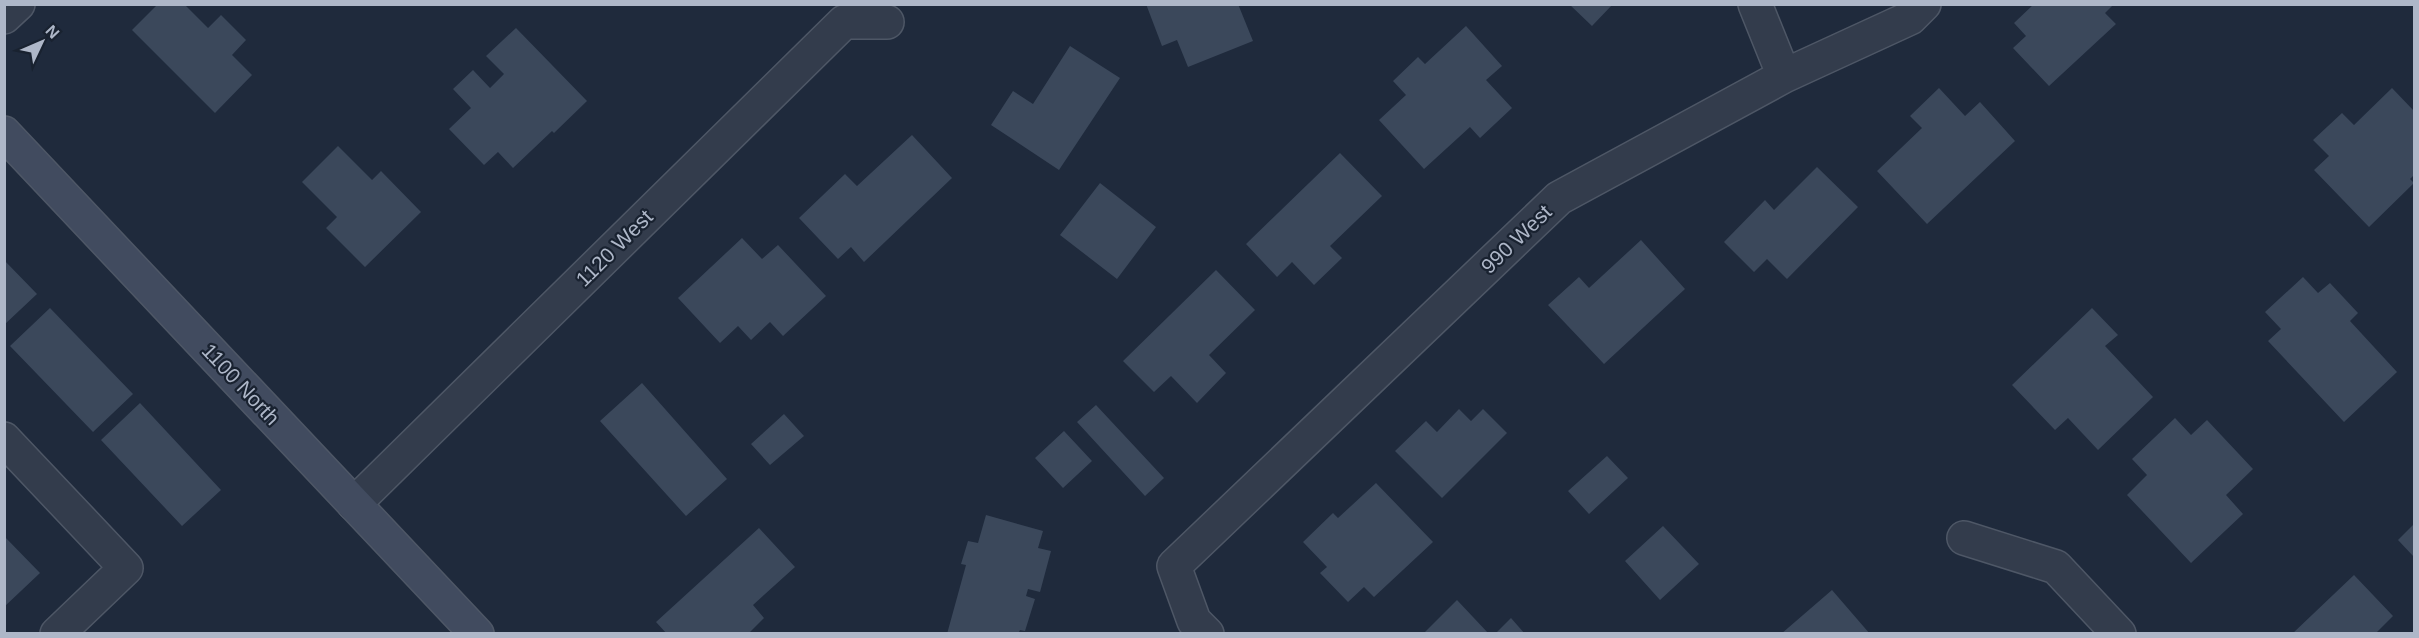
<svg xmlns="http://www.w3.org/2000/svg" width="2419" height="638" font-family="Arial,sans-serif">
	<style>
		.building { fill: #3b485b }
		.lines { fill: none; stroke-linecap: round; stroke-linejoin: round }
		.street-casing { stroke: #4e5766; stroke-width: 36 }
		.secondary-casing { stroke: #4e5766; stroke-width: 36 }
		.street { stroke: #333c4c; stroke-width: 33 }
		.secondary { stroke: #414b5f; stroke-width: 33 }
		.labels { text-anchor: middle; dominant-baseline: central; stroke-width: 4.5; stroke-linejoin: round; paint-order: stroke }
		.street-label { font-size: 21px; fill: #aeb7c8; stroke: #192230 }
	</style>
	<rect width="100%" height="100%" fill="#1f2a3c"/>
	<path class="building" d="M158,4H184L208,28L221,15L246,40L232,55L252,75L215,113L132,30Z
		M1146,4H1238L1253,41L1188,67L1177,40L1162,46Z
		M1569,4H1613L1592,26Z
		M2034,4H2114L2105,13L2116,24L2049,86L2013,48L2026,36L2014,23Z
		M1466,26L1502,66L1486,80L1512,108L1480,138L1470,127L1424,169L1379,120L1406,95L1393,81L1418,57L1425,64Z
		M516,28L587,101L554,133L552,131L513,168L498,152L484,165L449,129L471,108L453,89L473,70L490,88L504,74L486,56Z
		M1070,46L1120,78L1059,170L991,125L1013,91L1033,104Z
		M1939,88L1965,116L1980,102L2015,141L1927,224L1877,171L1922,128L1910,116Z
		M2392,88L2414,111V175L2410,179L2414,183L2369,227L2314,170L2329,156L2313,140L2342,113L2354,125Z
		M912,135L952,178L864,262L851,247L838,259L799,218L845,174L857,186Z
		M338,146L372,180L381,171L421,212L365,267L326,228L337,217L302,182Z
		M1340,153L1382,196L1330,246L1342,258L1314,285L1292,262L1277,277L1246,244Z
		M1817,167L1858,207L1787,279L1767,259L1754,272L1724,242L1765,200L1774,210Z
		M1100,183L1156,227L1117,279L1060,235Z
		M742,238L762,259L778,245L826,296L783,336L770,322L751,340L738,326L720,343L678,298Z
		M1641,240L1685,289L1604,364L1548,305L1579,277L1589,288Z
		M4,260L37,294L4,325Z
		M1216,270L1255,310L1209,355L1226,373L1197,403L1171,376L1154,392L1123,361Z
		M2303,277L2318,293L2330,283L2358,313L2350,321L2397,372L2344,422L2268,341L2281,329L2265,312Z
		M50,308L133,394L93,432L10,346Z
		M2092,308L2118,335L2105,346L2153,397L2098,450L2068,418L2055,430L2012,385Z
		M642,383L727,479L686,516L600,421Z
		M140,403L221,490L182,526L101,440Z
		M1096,405L1164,478L1145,496L1077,422Z
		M1459,409L1471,421L1483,409L1507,433L1442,498L1395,451L1426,421L1437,432Z
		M784,414L804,436L770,465L751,444Z
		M2175,418L2191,435L2207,420L2253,469L2226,495L2243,514L2191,563L2127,495L2147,475L2132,459Z
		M1064,431L1092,461L1063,488L1035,458Z
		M1607,456L1628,478L1589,514L1568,491Z
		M1376,483L1433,542L1374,597L1364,587L1348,602L1320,573L1327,567L1303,542L1333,513L1338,518Z
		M986,515L1043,531L1038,548L1051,551L1040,592L1028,589L1026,596L1035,599L1025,631L1020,630L1018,634H947L966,565L961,564L968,541L978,543Z
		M2414,524V557L2398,540Z
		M1663,526L1699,564L1660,600L1625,561Z
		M759,528L795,567L753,605L764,618L748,634H667L656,622Z
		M4,536L40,573L4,607Z
		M2354,575L2393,616L2375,634H2292Z
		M1832,590L1870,634H1781Z
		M1457,600L1489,634H1423Z
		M1511,618L1525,634H1495Z"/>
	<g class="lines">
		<g class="street-casing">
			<path id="street" d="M1755,4L1784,76
				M4,17L18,4
				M4,439L126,568L57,634
				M354,504L844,22H887
				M1964,538L2056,567L2119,634
				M1207,634L1194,621L1174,566L1559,198L1784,76L1910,18L1924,4"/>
		</g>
		<g class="secondary-casing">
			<path id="secondary" d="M4,133L477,634"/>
		</g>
		<use href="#street" class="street"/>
		<use href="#secondary" class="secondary"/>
	</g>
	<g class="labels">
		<g class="street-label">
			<text transform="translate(1516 239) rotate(-44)">990 West</text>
			<text transform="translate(614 248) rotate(-45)">1120 West</text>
			<text transform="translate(241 384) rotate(47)">1100 North</text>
		</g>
	</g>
	<rect width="2419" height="638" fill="none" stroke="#aeb7c8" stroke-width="12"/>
	<g transform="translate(42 42) rotate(46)" stroke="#192230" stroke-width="4.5" paint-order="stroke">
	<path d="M0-4.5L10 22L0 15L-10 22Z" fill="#aeb7c8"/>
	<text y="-9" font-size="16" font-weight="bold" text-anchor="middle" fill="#aeb7c8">N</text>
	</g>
</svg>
